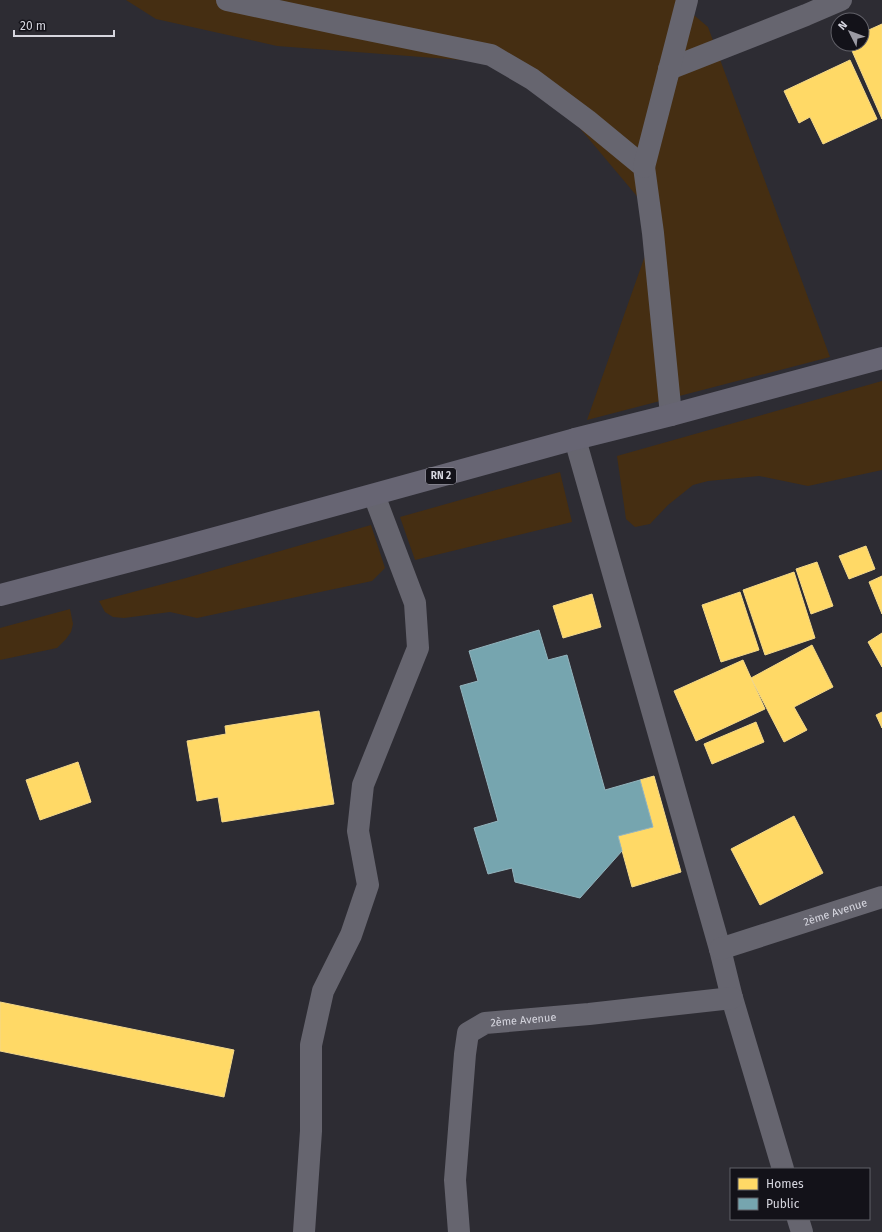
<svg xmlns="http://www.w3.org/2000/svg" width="882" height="1232" font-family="'Fira Sans',sans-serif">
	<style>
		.green { fill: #452e12 }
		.homes { fill: #ffd966; stroke: #f3d88a }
		.public { fill: #76a5af; stroke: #93b4bd }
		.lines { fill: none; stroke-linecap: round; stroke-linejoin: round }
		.minor { stroke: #66656f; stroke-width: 22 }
		.primary { stroke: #676573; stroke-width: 22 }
		.labels { text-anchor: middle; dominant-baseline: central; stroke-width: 4; stroke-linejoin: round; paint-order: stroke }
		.shield { fill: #131219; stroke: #9c9ba4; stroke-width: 1 }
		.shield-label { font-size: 10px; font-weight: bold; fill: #d6d6df }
		.street-label { font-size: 11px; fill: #d6d6df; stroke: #131219 }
	</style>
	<rect width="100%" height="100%" fill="#2d2c33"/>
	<path class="green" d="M126,0H676L708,27L830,357L587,420L653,233L641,201L567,113L488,62L277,46L156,19Z
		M882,381V470L808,486L759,476L708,481L693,485L668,505L650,524L635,527L626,519L617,456Z
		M560,472L572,522L415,560L400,517Z
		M371,525L385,568L372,581L197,618L170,612L124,618L113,617L105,612L99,601L186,578Z
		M70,609L73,624L71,632L66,639L57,648L0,660V628Z"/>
	<path class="homes" d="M882,24V119L849,44H862V33Z
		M850,60L877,119L823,144L810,117L799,123L784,91Z
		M866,546L875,569L849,579L839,556Z
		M817,562L833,606L811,614L796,569Z
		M794,572L815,638L765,655L743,590Z
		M882,576V614L869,582Z
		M740,592L759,650L721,662L702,605Z
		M592,594L601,627L563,638L553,606Z
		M882,633V667L868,642Z
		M812,645L833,687L794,707L807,730L784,742L751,678Z
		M743,660L765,709L696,741L674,691Z
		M319,711L334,804L222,822L218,797L197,801L187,741L226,734L225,726Z
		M882,712V728L876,715Z
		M756,722L764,742L712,764L704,744Z
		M78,762L91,802L40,820L26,780Z
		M654,776L681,872L632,887L618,836L653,827L640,780Z
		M794,816L823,873L760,905L731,849Z
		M0,1002L234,1050L224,1097L0,1051Z"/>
	<path class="public" d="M539,630L548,660L567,655L605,790L640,780L653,827L618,836L622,851L580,898L515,882L512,868L488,874L474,828L498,821L460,686L478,681L469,651Z"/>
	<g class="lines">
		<g class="minor">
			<path d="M227,0L344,25L491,55L532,79L587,120L644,167L653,233L671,415"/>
			<path d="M669,69L806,15L841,0"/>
			<path d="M644,167L687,0"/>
			<path d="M575,439L720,949L732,998L783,1169"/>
			<path id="s1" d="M720,949L882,897"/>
			<path d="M798,1219L802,1232"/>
			<path d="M304,1232L311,1131V1045L323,991L351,935L368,885L358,831L363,785L418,648L415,603L374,495"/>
			<path id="s2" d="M459,1232L455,1180L465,1054L468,1033L485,1023L589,1014L732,998"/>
		</g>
		<path class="primary" d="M0,595L168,551L575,439L671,415L882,358"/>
	</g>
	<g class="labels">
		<rect class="shield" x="426" y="468" width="30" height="16" rx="3"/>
		<g class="shield-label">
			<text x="441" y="476">RN 2</text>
		</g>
		<g class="street-label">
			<text stroke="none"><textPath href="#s1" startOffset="121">2ème Avenue</textPath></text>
			<text stroke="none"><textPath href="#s2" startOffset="258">2ème Avenue</textPath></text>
		</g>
	</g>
	<rect x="730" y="1168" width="140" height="52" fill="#131219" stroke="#616068"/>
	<rect x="738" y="1178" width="20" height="12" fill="#ffd966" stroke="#616068"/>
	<text x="766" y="1188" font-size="12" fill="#d6d6df">Homes</text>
	<rect x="738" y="1198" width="20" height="12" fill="#76a5af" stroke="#616068"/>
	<text x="766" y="1208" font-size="12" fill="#d6d6df">Public</text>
	<g transform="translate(850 32) rotate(312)"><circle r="19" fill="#131219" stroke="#616068"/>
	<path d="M0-3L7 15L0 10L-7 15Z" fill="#9b9aa3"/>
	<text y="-6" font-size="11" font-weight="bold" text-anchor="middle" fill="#d6d6df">N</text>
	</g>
	<path d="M14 30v6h100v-6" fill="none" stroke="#d6d6df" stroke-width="2"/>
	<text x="20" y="30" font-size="12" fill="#d6d6df" stroke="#131219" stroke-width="3" paint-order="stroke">20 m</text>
</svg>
